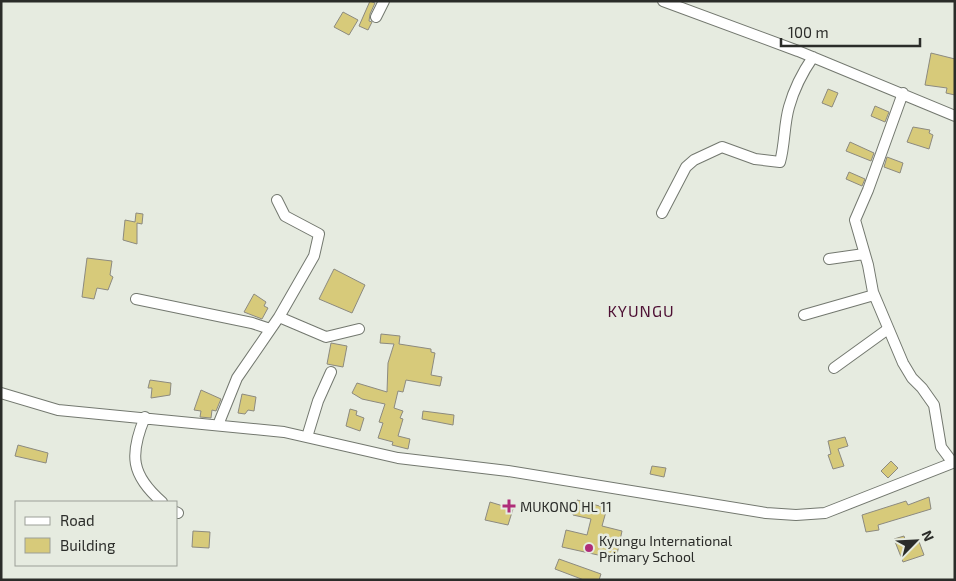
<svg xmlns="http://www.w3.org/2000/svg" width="956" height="581" font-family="'Exo 2',sans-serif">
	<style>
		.building { fill: #d7ca7a; stroke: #8c8a80 }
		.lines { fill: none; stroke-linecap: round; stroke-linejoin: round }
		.street-casing { stroke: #73786f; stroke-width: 12 }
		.street { stroke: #fff; stroke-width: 10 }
		.poi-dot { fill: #af2d79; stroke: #e6ebe0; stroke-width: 2 }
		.labels { text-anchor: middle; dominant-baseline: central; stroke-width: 5; stroke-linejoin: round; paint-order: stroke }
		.poi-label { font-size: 14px; fill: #2b2c29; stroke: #e6ebe0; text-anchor: start }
		.quarter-label { font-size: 16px; letter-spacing: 1px; fill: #4e1034; stroke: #e6ebe0 }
	</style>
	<rect width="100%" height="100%" fill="#e6ebe0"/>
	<path class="building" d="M370,1L375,3L370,14L369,21L372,22L368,30L359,26Z
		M343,12L358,20L349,35L334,27Z
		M931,53L955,59V95L946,93L947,88L925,85Z
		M828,89L838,93L832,107L822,103Z
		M875,106L889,112L885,122L871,116Z
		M913,127L930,130L929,133L933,135L929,149L907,142Z
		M850,142L874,153L871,161L846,151Z
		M887,157L903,163L900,173L884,167Z
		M849,172L865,179L862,186L846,179Z
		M136,213L143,214L142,224L137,223V244L123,240L125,220L135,222Z
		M87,258L112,261L110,275L113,277L108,290L97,288L94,299L82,297Z
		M334,269L365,285L352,313L319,299Z
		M254,294L266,302L264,306L268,308L262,319L244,312Z
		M381,334L400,336L399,344L431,349V352L435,353L431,375L442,377L440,386L406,380L403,392L398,391L394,408L403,411L400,418L403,419L398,436L410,439L408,449L392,445L393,442L378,438L383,423L379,422L385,404L362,399L352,393L357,383L387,392L388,363L394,344L380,343Z
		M331,343L347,346L343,367L327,364Z
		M150,380L171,383L170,395L151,398L152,388H148Z
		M201,390L221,399L216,411L212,410L211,418L200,417L201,411L194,410Z
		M242,394L256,397L254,411L248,410L245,414L238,413Z
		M350,409L357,411L356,415L364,418L360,431L346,426Z
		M423,411L454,415L453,425L422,419Z
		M845,437L848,446L838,449L844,466L833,469L828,455L831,454L828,441Z
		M18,445L48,453L46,463L15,456Z
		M891,461L898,468L888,478L881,471Z
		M652,466L666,468L664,477L650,474Z
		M929,497L931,509L878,525L879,530L866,532L862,515L906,501L908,505Z
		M577,500L607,508L602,526L622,531L616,559L562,547L566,530L587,535L591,519L573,515Z
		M490,502L513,509L508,525L485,520Z
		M193,531L210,532L209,548L192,547Z
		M904,536L906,543L918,539L924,555L903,562L894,539Z
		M559,559L601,574L599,580H584L555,569Z"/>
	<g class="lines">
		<g class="street-casing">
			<path id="street" d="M663,1L798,51L955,116
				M376,17L384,1
				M903,93L868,190L855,220L868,265L873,292L903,363L912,378L922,388L934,405L941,447L953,463
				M277,200L285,216L319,234L314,256L279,317
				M662,213L686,167L694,160L722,147L755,159L780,162C785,144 784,124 789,107C794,89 802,73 813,57
				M829,259L864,254
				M136,299L252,323L270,329
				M804,315L874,295
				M834,368L888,329
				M1,393L58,410L284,432L398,458L508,471L766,513L796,515L825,513L955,462
				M145,417C129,455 131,475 162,502
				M218,425L237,378L279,317L326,337L359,329
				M307,437L318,401L331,372
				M176,512L178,513"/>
		</g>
		<use href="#street" class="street"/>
	</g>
	<g class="poi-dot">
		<path d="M506.5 498.5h5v5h5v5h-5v5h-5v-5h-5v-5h5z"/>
		<circle cx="589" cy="548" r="5"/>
	</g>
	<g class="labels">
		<g class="poi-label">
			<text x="520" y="506">MUKONO HL 11</text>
			<text x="599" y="540">Kyungu International<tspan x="599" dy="16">Primary School</tspan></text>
		</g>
		<g class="quarter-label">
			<text x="641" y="310">KYUNGU</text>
		</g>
	</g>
	<rect width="956" height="581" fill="none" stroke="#2b2c29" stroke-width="5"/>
	<rect x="15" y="501" width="162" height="65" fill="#e6ebe0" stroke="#9b9f97"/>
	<rect x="25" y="517" width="25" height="8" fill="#ffffff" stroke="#9b9f97"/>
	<text x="60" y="526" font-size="15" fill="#2b2c29">Road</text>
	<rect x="25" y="538" width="25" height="15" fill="#d7ca7a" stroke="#9b9f97"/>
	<text x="60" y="551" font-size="15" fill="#2b2c29">Building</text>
	<g transform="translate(916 541) rotate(66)" stroke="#e6ebe0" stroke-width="4" paint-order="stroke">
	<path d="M0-4L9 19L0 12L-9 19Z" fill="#2b2c29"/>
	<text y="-8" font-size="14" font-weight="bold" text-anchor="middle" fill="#2b2c29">N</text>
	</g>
	<path d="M781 38v8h139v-8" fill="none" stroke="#2b2c29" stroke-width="2.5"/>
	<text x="788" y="38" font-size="15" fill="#2b2c29" stroke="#e6ebe0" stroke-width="4" paint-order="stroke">100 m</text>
</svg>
